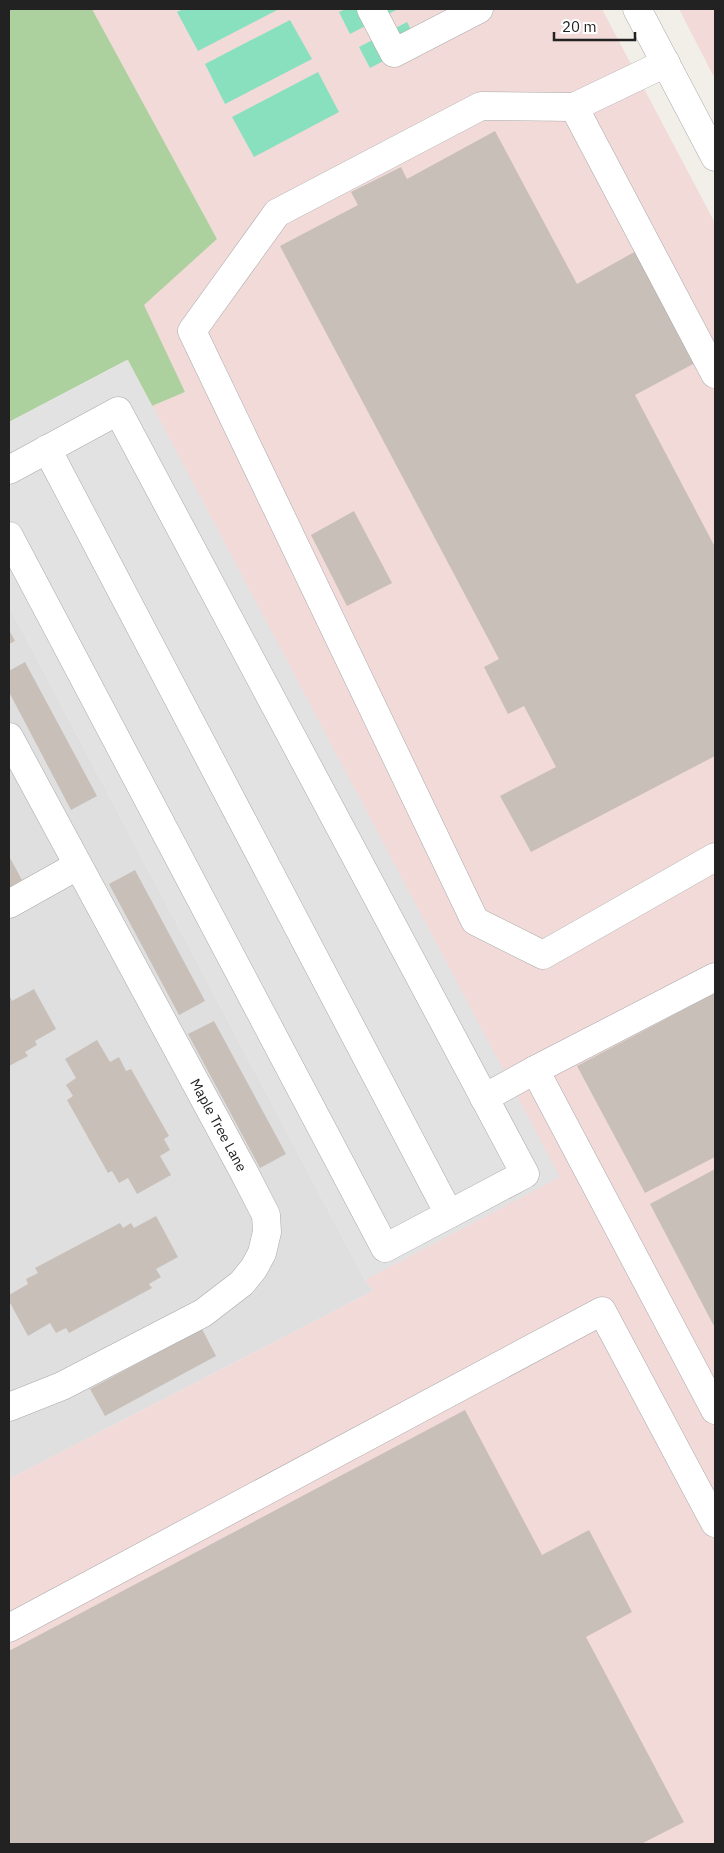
<svg xmlns="http://www.w3.org/2000/svg" width="724" height="1853" font-family="'IBM Plex Sans',sans-serif">
	<style>
		.residential { fill: #e0dfdf }
		.commercial { fill: #f2dad9 }
		.forest { fill: #add19e }
		.pitch { fill: #88e0be }
		.parking { fill: #e2e2e2 }
		.building { fill: #c7bfb8 }
		.lines { fill: none; stroke-linecap: round; stroke-linejoin: round }
		.minor-casing { stroke: #a9a9a9; stroke-width: 29 }
		.minor { stroke: #fff; stroke-width: 28 }
		.labels { text-anchor: middle; dominant-baseline: central; stroke-width: 5; stroke-linejoin: round; paint-order: stroke }
		.street-label { font-size: 14px; fill: #222; stroke: #fff }
	</style>
	<rect width="100%" height="100%" fill="#f2efe9"/>
	<path class="residential" d="M9,606L365,1280L373,1291L9,1479Z"/>
	<path class="commercial" d="M92,9H602L715,223V1844H9V1479L373,1291L365,1280L559,1177L152,406L185,392L143,305L217,239Z
		M679,9H715V79Z"/>
	<path class="forest" d="M9,9H92L217,239L144,305L185,392L152,406L127,360L9,422Z"/>
	<path class="pitch" d="M183,9H279L198,51L177,12Z
		M346,9H398L350,34L339,12Z
		M290,20L312,59L225,104L205,64Z
		M407,22L418,43L370,68L359,47Z
		M318,72L339,112L254,157L232,117Z"/>
	<path class="parking" d="M128,360L560,1177L365,1280L9,606V422Z"/>
	<path class="building" d="M495,131L577,284L636,251L695,363L635,395L715,547V756L531,852L500,796L556,767L524,706L508,714L484,667L499,659L280,246L358,205L351,192L401,167L407,179Z
		M354,511L392,583L347,606L311,535Z
		M9,630L15,641L9,644Z
		M25,662L97,796L71,810L9,692V671Z
		M9,856L22,880L9,888Z
		M135,870L205,1001L179,1015L109,884Z
		M34,989L56,1029L35,1041L37,1045L25,1052L28,1056L9,1066V994L12,1001Z
		M715,993V1157L645,1193L577,1066Z
		M214,1021L286,1154L260,1168L188,1034Z
		M97,1040L110,1062L119,1057L126,1071L131,1069L169,1136L164,1139L170,1150L160,1156L171,1175L137,1194L128,1178L119,1183L112,1171L108,1173L67,1100L73,1096L66,1085L76,1078L65,1059Z
		M715,1169V1328L650,1204Z
		M156,1216L178,1257L156,1269L161,1277L149,1284L152,1288L69,1333L66,1328L56,1333L50,1323L28,1336L9,1301V1295L28,1284L26,1279L38,1273L35,1268L120,1223L123,1228L131,1223L134,1228Z
		M202,1329L216,1356L105,1416L90,1389Z
		M465,1410L542,1555L589,1530L632,1612L586,1637L684,1822L641,1844H9V1651Z"/>
	<g class="lines">
		<g class="minor-casing">
			<g id="minor">
				<path d="M371,9L394,53L479,9"/>
				<path d="M637,9L715,157"/>
				<path d="M666,63L574,107L481,106L277,213L192,331L475,921L543,955L715,857"/>
				<path d="M574,107L715,374"/>
				<path d="M47,449L449,1214"/>
				<path d="M9,470L118,411L525,1174L385,1248L9,536"/>
				<path id="s1" d="M9,737L245,1174L266,1215L267,1232L262,1253L254,1268L242,1283L203,1313L62,1386L9,1407"/>
				<path d="M9,904L77,866"/>
				<path d="M715,977L535,1070L715,1410"/>
				<path d="M484,1098L535,1070"/>
				<path d="M9,1628L602,1311L715,1523"/>
			</g>
		</g>
		<use href="#minor" class="minor"/>
	</g>
	<g class="labels">
		<g class="street-label">
			<text stroke="none"><textPath href="#s1" startOffset="441">Maple Tree Lane</textPath></text>
		</g>
	</g>
	<rect width="724" height="1853" fill="none" stroke="#222222" stroke-width="20"/>
	<path d="M554 32v8h81v-8" fill="none" stroke="#222222" stroke-width="2.5"/>
	<text x="562" y="32" font-size="15" fill="#222222" stroke="#ffffff" stroke-width="4" paint-order="stroke">20 m</text>
</svg>
